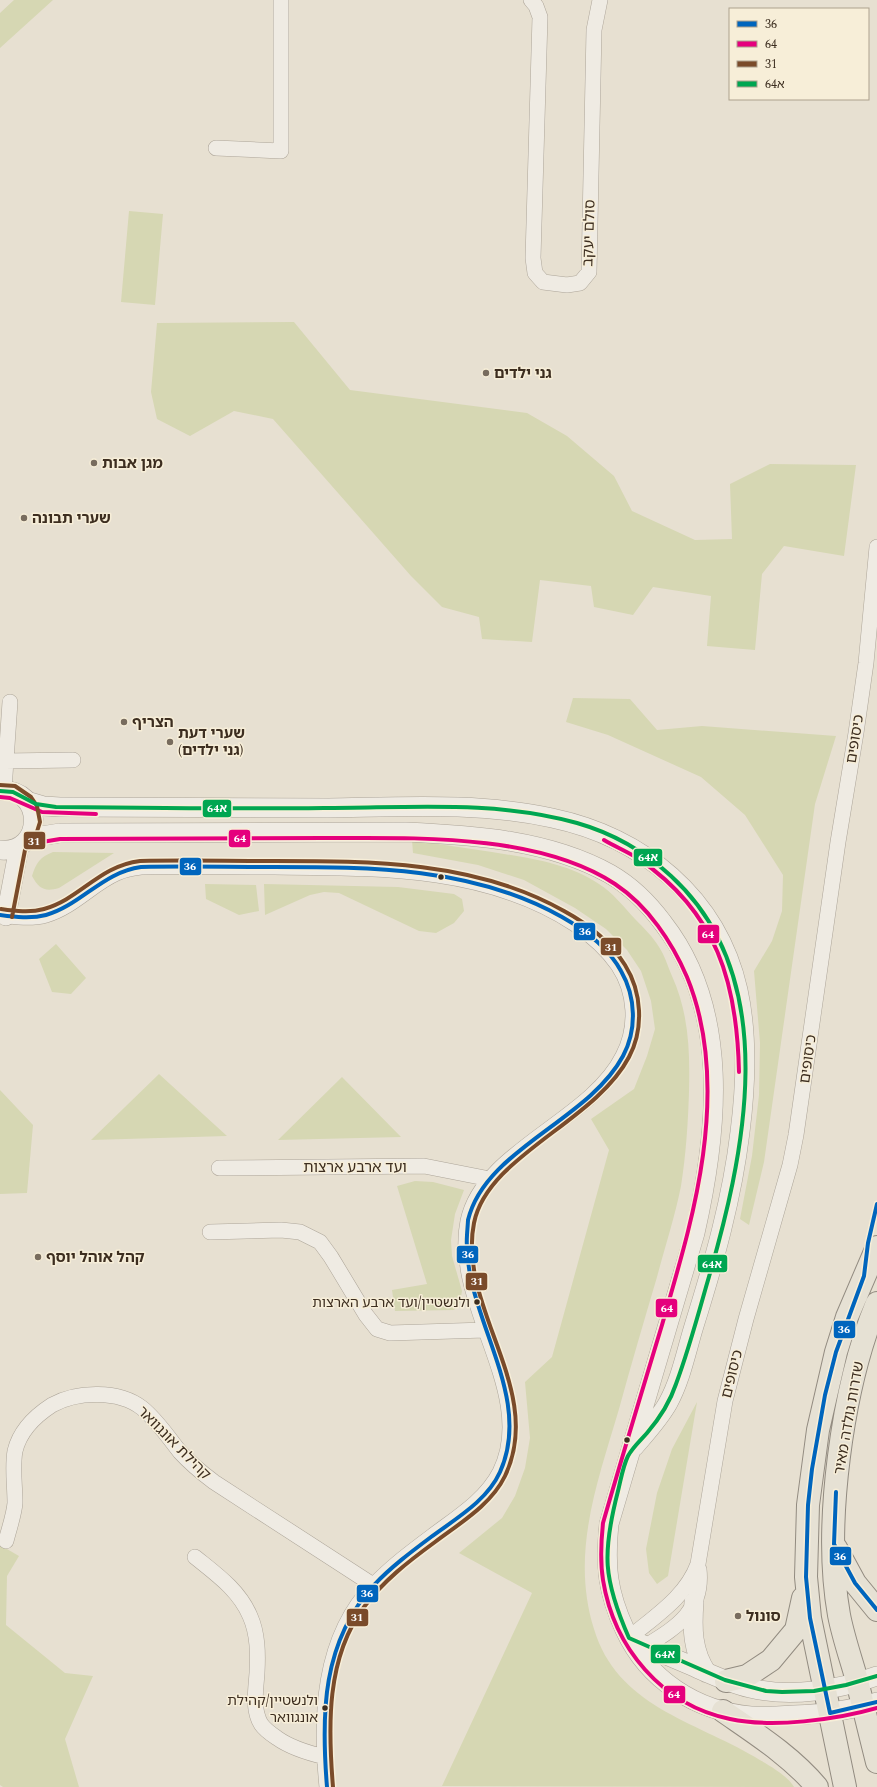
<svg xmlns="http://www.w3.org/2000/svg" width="877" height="1787" font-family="Spectral,'Noto Sans Hebrew',serif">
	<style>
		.green { fill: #d6d7b3 }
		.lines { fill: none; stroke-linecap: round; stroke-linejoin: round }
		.minor-casing { stroke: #ada599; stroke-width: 16 }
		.tertiary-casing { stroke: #ada599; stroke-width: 20 }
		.primary-casing { stroke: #928b80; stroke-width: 24 }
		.minor { stroke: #efebe3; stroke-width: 15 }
		.tertiary { stroke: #efebe3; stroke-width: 19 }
		.primary { stroke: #e6e1d4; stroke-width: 22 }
		.bus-1-casing { stroke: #f7eed8; stroke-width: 7 }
		.bus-2-casing { stroke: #f7eed8; stroke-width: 7 }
		.bus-3-casing { stroke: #f7eed8; stroke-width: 7 }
		.bus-4-casing { stroke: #f7eed8; stroke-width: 7 }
		.bus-1 { stroke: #0065bd; stroke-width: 4 }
		.bus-2 { stroke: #e5007d; stroke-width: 4 }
		.bus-3 { stroke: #7a4b2a; stroke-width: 4 }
		.bus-4 { stroke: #00a651; stroke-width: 4 }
		.poi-dot { fill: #786c5e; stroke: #f7eed8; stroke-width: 1.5 }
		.bus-dot { fill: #3d2e20; stroke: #f7eed8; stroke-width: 1.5 }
		.labels { text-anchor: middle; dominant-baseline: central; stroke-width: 3; stroke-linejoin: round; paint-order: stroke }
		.bus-label { font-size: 14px; fill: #3d2e20; stroke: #f7eed8; text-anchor: end }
		.street-label { font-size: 15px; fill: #3d2e20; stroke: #f7eed8 }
		.poi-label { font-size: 15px; font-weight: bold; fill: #3d2e20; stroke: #f7eed8; text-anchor: start }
		.line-badge { stroke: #f7eed8; stroke-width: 1.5 }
		.badge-label { font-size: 11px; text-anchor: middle; font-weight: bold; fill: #fff }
	</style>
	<rect width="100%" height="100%" fill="#e7e0d1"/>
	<path class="green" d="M14,0H53L0,48V13Z
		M129,211L163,214L155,305L121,302Z
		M294,322L350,390L527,413L567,436L614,476L632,511L695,540L732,539L730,484L770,464L856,465L844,556L784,546L762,574L755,650L707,646L711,596L653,587L633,615L594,607L591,586L540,580L532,642L482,639L479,617L442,607L411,576L273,419L234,411L190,436L157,419L151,392L157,323Z
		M573,698L630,699L657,730L702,726L836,736L815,804L764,1162L749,1225L740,1219L752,1156L759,1095L760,1043L754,971L772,941L782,911L783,875L745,815L701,777L608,735L566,722Z
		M412,840C438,844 465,848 492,852C528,858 568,863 599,884C613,893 624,907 635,919C644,928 653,937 659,947C665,956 668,967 672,976C689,1014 690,1051 689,1092C688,1123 686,1155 681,1186C675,1216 665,1247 657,1277C644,1321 631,1365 619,1409C598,1481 570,1553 594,1629C617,1706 694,1721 755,1757C768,1765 786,1774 794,1787L442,1786L532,1593L459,1553L502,1518L515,1496L525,1468L530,1438L525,1382L552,1357L609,1150L591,1119L634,1089L647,1056L655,1029L651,1001L641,971L627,950L606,929L575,908L524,880L478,865L413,853Z
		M53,852L114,853L59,888C45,892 39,889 32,876C36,863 40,857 53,852Z
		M205,884L256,885L259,911L239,915L206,899Z
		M264,884L398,887L454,894L462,899L464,911L454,923L436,933L419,931L339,893L324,892L310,895L265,915Z
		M56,944L86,978L71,994L52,992L39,959Z
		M159,1074L227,1136L91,1140Z
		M342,1077L401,1137L278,1140Z
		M0,1090L33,1125L27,1193L0,1194Z
		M415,1181L433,1182L464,1190L455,1214L451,1240L452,1256L462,1291L460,1302L454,1310L395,1311L392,1290L427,1284L397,1186Z
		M697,1402L668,1576L657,1584L649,1573L646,1549L657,1493L672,1449Z
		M0,1545L19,1556L7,1576L6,1625L65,1673L93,1676L65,1739L79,1787H3L0,1785Z"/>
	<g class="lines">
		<g class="minor-casing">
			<path id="minor" d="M531,0L536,6L540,17L533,258L535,273L543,282L567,285L580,283L589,272L594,30L600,0
				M216,148L281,151V0
				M0,762L5,761L73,760
				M4,790L10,702
				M0,915C15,917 32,919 46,915C73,907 92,884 117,873C125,869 133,868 141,867C186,866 230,867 274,867C376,868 487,866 575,924C591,935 607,949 618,965C636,992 638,1027 623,1056C591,1121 483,1150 468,1221C451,1304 539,1394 500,1472C485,1501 456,1518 431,1537C411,1552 391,1567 374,1585C322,1638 320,1718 327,1787
				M219,1168L424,1166L490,1179
				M210,1232L281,1230L300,1232L320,1242L331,1257L366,1315L377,1329L390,1333L485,1330
				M6,1541C9,1529 14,1515 15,1503C15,1485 12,1468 15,1451C20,1430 35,1416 52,1405C77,1391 119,1390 142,1408C157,1420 168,1437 180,1452C190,1463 202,1473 214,1482L373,1585
				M195,1557C216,1574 239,1590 250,1616C258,1634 258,1654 257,1673C256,1689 252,1709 261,1724C265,1730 271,1734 277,1738C291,1748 308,1753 325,1757
				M629,1638C655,1616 686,1597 698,1564L725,1401L746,1319L790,1165L796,1135L838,842L856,733L866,663L877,547
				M638,1651C671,1630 704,1615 699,1569"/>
		</g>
		<g class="tertiary-casing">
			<path id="tertiary" d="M0,791C44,786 45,854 0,850
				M27,801L44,806L60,807C149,808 238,808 328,808C402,807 479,802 552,818C642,837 717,897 738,990C748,1036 746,1085 740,1132C732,1199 714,1262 694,1326C686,1352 681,1379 668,1403C659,1419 646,1433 634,1447
				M29,838L60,833L406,832C474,835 549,840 610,874C631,886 649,904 663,923C731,1010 718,1132 695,1233L609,1524C605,1566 607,1591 625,1630C648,1680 696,1711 751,1716C765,1717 780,1716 794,1715C822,1714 849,1711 877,1702
				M6,916L19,847
				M694,1602C692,1628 692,1651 707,1673
				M629,1638C647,1647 666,1655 685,1663C706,1672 728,1683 750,1688C791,1698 838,1690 877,1676"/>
		</g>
		<g class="primary-casing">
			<path id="primary" d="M877,1303C842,1387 823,1526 839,1615C843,1636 850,1656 856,1677C863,1705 870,1734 877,1762
				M836,1548L855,1583L877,1610
				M726,1681L747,1676L771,1660L796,1630L803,1598
				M723,1711C756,1734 791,1756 817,1787
				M845,1787L810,1618L806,1577L808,1505L818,1430L836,1352L847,1317L877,1247"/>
		</g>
		<use href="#minor" class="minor"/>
		<use href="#tertiary" class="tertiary"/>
		<use href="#primary" class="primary"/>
		<g class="bus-1-casing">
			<path id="bus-1" d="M0,915C15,917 31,919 46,915C81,905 103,872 141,867C183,866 225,867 267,867C367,867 472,866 562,917C585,930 608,947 621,971C636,997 637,1030 623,1056C588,1121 485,1149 468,1220C468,1222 467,1234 467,1235C462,1315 535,1394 500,1472C487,1501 455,1519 431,1537C411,1552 391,1567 374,1585C322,1642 321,1714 327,1787
				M836,1492L834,1544L855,1583L877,1610
				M830,1713L810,1618L806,1577L808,1505L812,1469L825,1395L836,1352L864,1276L868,1243L877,1204
				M830,1713L877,1702"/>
		</g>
		<g class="bus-2-casing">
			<path id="bus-2" d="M0,797L10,798L42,812L96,814
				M604,840C616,847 628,852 639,859C717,913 737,982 739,1072
				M30,844L60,839C148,839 235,838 323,838C413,838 538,833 615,884C648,906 672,942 687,977C710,1033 711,1096 703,1155C695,1214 678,1269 662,1325C642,1391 622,1457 603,1523C601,1542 600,1561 603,1580C614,1648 662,1705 730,1719C772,1728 836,1720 877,1708"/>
		</g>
		<g class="bus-3-casing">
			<path id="bus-3" d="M0,785L15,786L31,797L37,806L40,822L34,841L25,850L12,917
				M1,909C15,911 30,913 44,909C80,899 99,866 140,861C182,860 225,861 267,861C368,861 474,860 564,911C588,924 610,941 625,965C642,992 644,1029 629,1057C595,1122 487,1156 474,1223C457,1308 546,1390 505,1476C491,1505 460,1523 435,1542C409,1561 383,1581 364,1607C326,1658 328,1727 333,1787"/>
		</g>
		<g class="bus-4-casing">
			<path id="bus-4" d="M0,791L13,792L36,804L56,807C145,808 235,809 324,808C409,808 495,800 577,823C612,833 645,852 671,876C785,980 744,1158 706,1287C697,1319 688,1352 676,1384C670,1402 659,1419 647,1433C640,1441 633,1447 628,1456C623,1466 621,1479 618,1491C602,1553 603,1579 629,1638L725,1680L766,1691L782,1692L814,1691L846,1685L877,1676"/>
		</g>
		<use href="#bus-1" class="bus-1"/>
		<use href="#bus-2" class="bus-2"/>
		<use href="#bus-3" class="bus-3"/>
		<use href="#bus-4" class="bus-4"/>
	</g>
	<g class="poi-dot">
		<circle cx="486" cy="373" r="4"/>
		<circle cx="94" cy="463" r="4"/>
		<circle cx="24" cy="518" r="4"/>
		<circle cx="124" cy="722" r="4"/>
		<circle cx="170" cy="742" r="4"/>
		<circle cx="38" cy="1257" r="4"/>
		<circle cx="738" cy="1616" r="4"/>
	</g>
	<g class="bus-dot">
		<circle cx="441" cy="877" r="3.5"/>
		<circle cx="477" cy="1302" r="3.5"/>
		<circle cx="627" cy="1440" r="3.5"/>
		<circle cx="325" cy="1708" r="3.5"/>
	</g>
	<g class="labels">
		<g class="bus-label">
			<text x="470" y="1302">ולנשטיין/ועד ארבע הארצות</text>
			<text x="318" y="1700">ולנשטיין/קהילת<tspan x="318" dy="17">אונגוואר</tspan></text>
		</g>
		<g class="street-label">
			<text transform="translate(589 233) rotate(-88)">סולם יעקב</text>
			<text transform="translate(855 739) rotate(-81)">כיסופים</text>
			<text transform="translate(808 1059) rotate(-82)">כיסופים</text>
			<text x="355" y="1167">ועד ארבע ארצות</text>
			<text transform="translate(732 1374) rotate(-76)">כיסופים</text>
			<text transform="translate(849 1418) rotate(-80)">שדרות גולדה מאיר</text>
			<text transform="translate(174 1443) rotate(45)">קהילת אונגוואר</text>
		</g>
		<g class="poi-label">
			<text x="494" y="373">גני ילדים</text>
			<text x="102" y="463">מגן אבות</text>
			<text x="32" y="518">שערי תבונה</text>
			<text x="132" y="722">הצריף</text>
			<text x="178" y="733">שערי דעת<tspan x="178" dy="17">(גני ילדים)</tspan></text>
			<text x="46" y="1257">קהל אוהל יוסף</text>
			<text x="746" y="1616">סונול</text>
		</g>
	</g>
	<g class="line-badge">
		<rect x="202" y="799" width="30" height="19" rx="4" fill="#00a651"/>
		<rect x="228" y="829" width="23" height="19" rx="4" fill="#e5007d"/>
		<rect x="23" y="831" width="23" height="19" rx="4" fill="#7a4b2a"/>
		<rect x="633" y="848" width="30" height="19" rx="4" fill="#00a651"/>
		<rect x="179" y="857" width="23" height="19" rx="4" fill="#0065bd"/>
		<rect x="573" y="922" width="23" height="19" rx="4" fill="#0065bd"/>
		<rect x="697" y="924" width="23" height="20" rx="4" fill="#e5007d"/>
		<rect x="600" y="937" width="22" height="19" rx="4" fill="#7a4b2a"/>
		<rect x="456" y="1245" width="23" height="19" rx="4" fill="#0065bd"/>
		<rect x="697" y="1254" width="31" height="19" rx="4" fill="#00a651"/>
		<rect x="465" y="1272" width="23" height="19" rx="4" fill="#7a4b2a"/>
		<rect x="655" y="1298" width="23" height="20" rx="4" fill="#e5007d"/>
		<rect x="833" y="1320" width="23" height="19" rx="4" fill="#0065bd"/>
		<rect x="829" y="1546" width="23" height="20" rx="4" fill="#0065bd"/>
		<rect x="356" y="1584" width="23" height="19" rx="4" fill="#0065bd"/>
		<rect x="346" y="1608" width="23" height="19" rx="4" fill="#7a4b2a"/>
		<rect x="650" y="1644" width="31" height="20" rx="4" fill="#00a651"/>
		<rect x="663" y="1685" width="23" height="19" rx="4" fill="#e5007d"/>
	</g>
	<g class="badge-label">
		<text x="217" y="812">64א</text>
		<text x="240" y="842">64</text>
		<text x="34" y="845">31</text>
		<text x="648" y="861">64א</text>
		<text x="190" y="870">36</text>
		<text x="585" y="935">36</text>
		<text x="708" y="938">64</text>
		<text x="611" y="951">31</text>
		<text x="468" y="1258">36</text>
		<text x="712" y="1268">64א</text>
		<text x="477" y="1285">31</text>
		<text x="667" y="1312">64</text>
		<text x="844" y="1333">36</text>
		<text x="840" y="1560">36</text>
		<text x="367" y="1597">36</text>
		<text x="357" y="1621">31</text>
		<text x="665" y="1658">64א</text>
		<text x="674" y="1698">64</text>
	</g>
	<rect x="729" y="8" width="140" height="92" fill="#f7eed8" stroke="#ada18e"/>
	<rect x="737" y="21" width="20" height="6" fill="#0065bd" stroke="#ada18e"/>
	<text x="765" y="28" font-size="12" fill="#3d2e20">36</text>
	<rect x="737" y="41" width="20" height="6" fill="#e5007d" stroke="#ada18e"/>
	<text x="765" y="48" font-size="12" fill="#3d2e20">64</text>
	<rect x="737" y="61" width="20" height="6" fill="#7a4b2a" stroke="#ada18e"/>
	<text x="765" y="68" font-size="12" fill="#3d2e20">31</text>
	<rect x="737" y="81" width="20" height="6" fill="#00a651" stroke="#ada18e"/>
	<text x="765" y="88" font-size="12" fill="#3d2e20">64א</text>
</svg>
